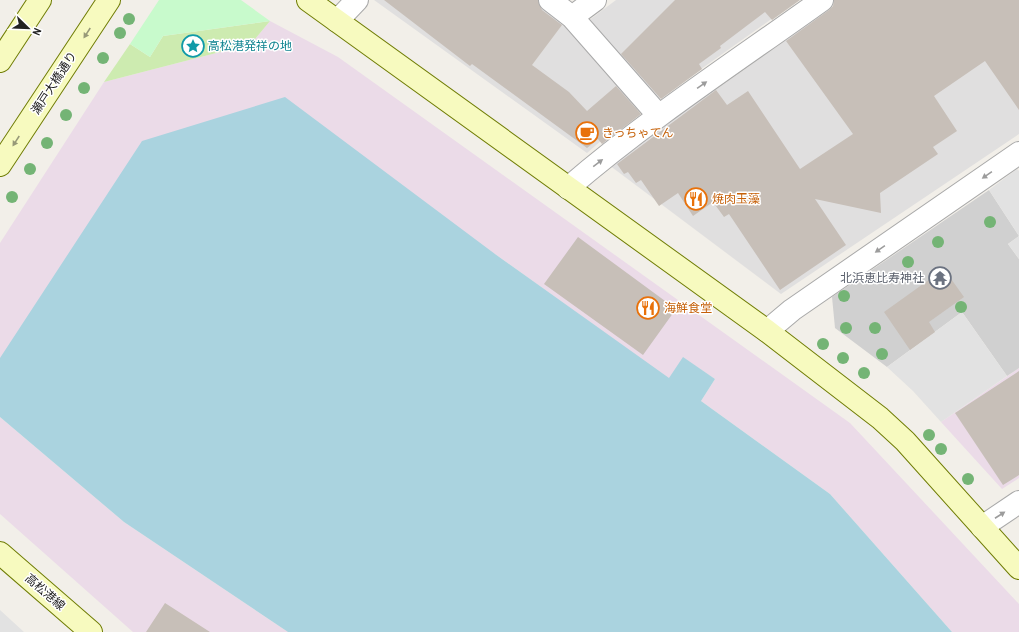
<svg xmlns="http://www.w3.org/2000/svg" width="1019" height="632" font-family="'Archivo Narrow','Noto Sans JP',sans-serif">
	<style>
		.residential { fill: #e0dfdf }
		.industrial { fill: #ebdbe8 }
		.religious { fill: #d0d0d0 }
		.grass { fill: #cdebb0 }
		.park { fill: #c8facc }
		.parking { fill: #e2e2e2 }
		.water { fill: #aad3df }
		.building { fill: #c7bfb8 }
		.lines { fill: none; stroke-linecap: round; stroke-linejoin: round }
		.street-casing { stroke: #a9a9a9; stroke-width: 24 }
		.secondary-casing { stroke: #707d05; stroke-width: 24 }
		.street { stroke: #fff; stroke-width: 22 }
		.secondary { stroke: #f7fabf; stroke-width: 22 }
		.tree { fill: #74b475 }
		.oneway { fill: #979978 }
		.oneway2 { fill: #9c9c9c }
		.labels { text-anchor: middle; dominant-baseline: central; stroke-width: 3; stroke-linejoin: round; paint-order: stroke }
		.culture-label { font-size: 12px; fill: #0d838f; stroke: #fff; text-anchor: start }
		.street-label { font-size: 12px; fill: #222; stroke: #fff }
		.food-label { font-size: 12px; fill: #c56008; stroke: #fff; text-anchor: start }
		.worship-label { font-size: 12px; fill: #5b616d; stroke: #fff; text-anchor: end }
	</style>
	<rect width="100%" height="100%" fill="#f2efe9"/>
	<path class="residential" d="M374,0H535L565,23L642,105L587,153Z
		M616,0H798L659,99L588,21Z
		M843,0H1019V134L781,294L609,165Z"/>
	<path class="industrial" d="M270,21L338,57L850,423L1019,604V632H952L830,494L701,401L715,379L683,358L669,379L495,254L0,358V243L104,82L251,44Z
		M1019,368V478L1002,489L941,422Z
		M0,417L124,522L288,632H133L0,514Z"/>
	<path class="religious" d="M989,190L1019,236L1008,244L1019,259V368L1007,376L962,312L887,367L835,328L832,297Z"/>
	<path class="grass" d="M270,21L251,44L104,82L130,44L150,57L163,36Z"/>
	<path class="park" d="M159,0H241L270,21L163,36L150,57L130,44Z"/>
	<path class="parking" d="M1017,169L1019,171V236L989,190Z
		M1019,236V259L1008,244Z
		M962,312L1007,376L941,422L913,391L887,367Z
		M0,610L24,632H0Z"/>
	<path class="water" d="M285,97L495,254L669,378L683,357L715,379L701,401L830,494L952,632H288L124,522L0,417V358L142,141Z"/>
	<path class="building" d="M384,0H538L542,10L562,25L532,65L569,92L587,111L616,86L641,114L602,144L598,139L587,148L472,64L470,66Z
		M675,0H800L772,20L765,12L720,46L721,48L699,64L702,69L661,99L621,54Z
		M834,0H1019V110L985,61L934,96L957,131L933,147L938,154L880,193L881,213L815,199L846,245L780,290L729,214L724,217L713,202L693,216L678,193L659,206L641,180L636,183L628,172L624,174L617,164L716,90L727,105L748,91L800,169L853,134L786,41L829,10L833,6Z
		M578,237L676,309L643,355L544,284Z
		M944,269L964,297L929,322L935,332L910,350L884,312Z
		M1019,371V475L1003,485L955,413Z
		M165,603L210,632H146Z"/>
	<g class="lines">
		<g class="street-casing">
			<path id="street" d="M550,0L572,17L659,116
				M572,17L595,0
				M337,21L357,0
				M568,188C648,119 737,61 822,0
				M767,331L792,310L1019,153
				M982,527L1019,502"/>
		</g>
		<g class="secondary-casing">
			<path id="secondary" d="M308,0L767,331L880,418L905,441L1019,568
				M0,61L40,0
				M0,165L109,0
				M0,553L91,632"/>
		</g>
		<use href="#street" class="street"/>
		<use href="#secondary" class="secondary"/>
	</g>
	<g class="tree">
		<circle cx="129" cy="19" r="6"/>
		<circle cx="120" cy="33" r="6"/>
		<circle cx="103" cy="58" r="6"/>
		<circle cx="84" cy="88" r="6"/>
		<circle cx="66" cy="115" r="6"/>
		<circle cx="47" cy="143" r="6"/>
		<circle cx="30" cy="169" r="6"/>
		<circle cx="12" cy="197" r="6"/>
		<circle cx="990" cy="222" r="6"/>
		<circle cx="938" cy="242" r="6"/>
		<circle cx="908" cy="262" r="6"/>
		<circle cx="844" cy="296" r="6"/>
		<circle cx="961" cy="307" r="6"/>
		<circle cx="846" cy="328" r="6"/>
		<circle cx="875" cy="328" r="6"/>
		<circle cx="823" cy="344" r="6"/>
		<circle cx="882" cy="354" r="6"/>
		<circle cx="843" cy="358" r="6"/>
		<circle cx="864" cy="373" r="6"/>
		<circle cx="929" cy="435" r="6"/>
		<circle cx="941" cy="449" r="6"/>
		<circle cx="968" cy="479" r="6"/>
	</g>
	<defs><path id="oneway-solid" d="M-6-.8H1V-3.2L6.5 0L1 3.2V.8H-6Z"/></defs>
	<g class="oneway">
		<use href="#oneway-solid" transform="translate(87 33) rotate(123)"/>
		<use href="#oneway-solid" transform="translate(16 141) rotate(123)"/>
	</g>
	<g class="oneway2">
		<use href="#oneway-solid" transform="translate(702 85) rotate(-35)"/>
		<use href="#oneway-solid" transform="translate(598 163) rotate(-37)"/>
		<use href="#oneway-solid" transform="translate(987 175) rotate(145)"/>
		<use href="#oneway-solid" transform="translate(880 249) rotate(145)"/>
		<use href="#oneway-solid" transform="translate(1000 515) rotate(-33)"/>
	</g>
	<defs>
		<g id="sight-ring" transform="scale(1.15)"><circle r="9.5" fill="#fff" stroke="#0f9aa8" stroke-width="1.5"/><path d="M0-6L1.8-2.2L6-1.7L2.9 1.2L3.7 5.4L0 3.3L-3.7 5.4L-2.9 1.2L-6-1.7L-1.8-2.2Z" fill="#0f9aa8"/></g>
		<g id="cafe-ring" transform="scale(1.15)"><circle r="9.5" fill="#fff" stroke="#e8710a" stroke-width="1.5"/><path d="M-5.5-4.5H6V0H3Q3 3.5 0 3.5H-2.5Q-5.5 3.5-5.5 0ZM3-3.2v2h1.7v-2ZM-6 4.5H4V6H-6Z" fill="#e8710a"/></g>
		<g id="restaurant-ring" transform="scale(1.15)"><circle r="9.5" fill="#fff" stroke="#e8710a" stroke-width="1.5"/><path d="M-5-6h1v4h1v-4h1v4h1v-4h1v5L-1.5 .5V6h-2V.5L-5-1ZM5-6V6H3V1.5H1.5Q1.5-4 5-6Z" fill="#e8710a"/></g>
		<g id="temple-ring" transform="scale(1.15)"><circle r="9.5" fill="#fff" stroke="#6b7280" stroke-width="1.5"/><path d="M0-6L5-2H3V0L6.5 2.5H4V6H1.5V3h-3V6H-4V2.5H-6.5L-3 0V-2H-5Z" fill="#6b7280"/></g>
	</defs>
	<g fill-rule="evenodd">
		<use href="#sight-ring" x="193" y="46"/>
		<use href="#cafe-ring" x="587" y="133"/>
		<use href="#restaurant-ring" x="696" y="199"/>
		<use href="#temple-ring" x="940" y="278"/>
		<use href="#restaurant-ring" x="648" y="308"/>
	</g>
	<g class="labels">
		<g class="culture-label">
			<text x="208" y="46">高松港発祥の地</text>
		</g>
		<g class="street-label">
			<text transform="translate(54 83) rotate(-57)">瀬戸大橋通り</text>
			<text transform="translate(45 592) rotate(41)">高松港線</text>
		</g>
		<g class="food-label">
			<text x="602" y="133">きっちゃてん</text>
			<text x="712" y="199">焼肉玉藻</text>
			<text x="664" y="308">海鮮食堂</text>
		</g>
		<g class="worship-label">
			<text x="924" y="278">北浜恵比寿神社</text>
		</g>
	</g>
	<g transform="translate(28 28) rotate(113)" stroke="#ffffff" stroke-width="3" paint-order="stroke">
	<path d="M0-3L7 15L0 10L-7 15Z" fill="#222222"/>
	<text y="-6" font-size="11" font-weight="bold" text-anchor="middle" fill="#222222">N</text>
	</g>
</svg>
